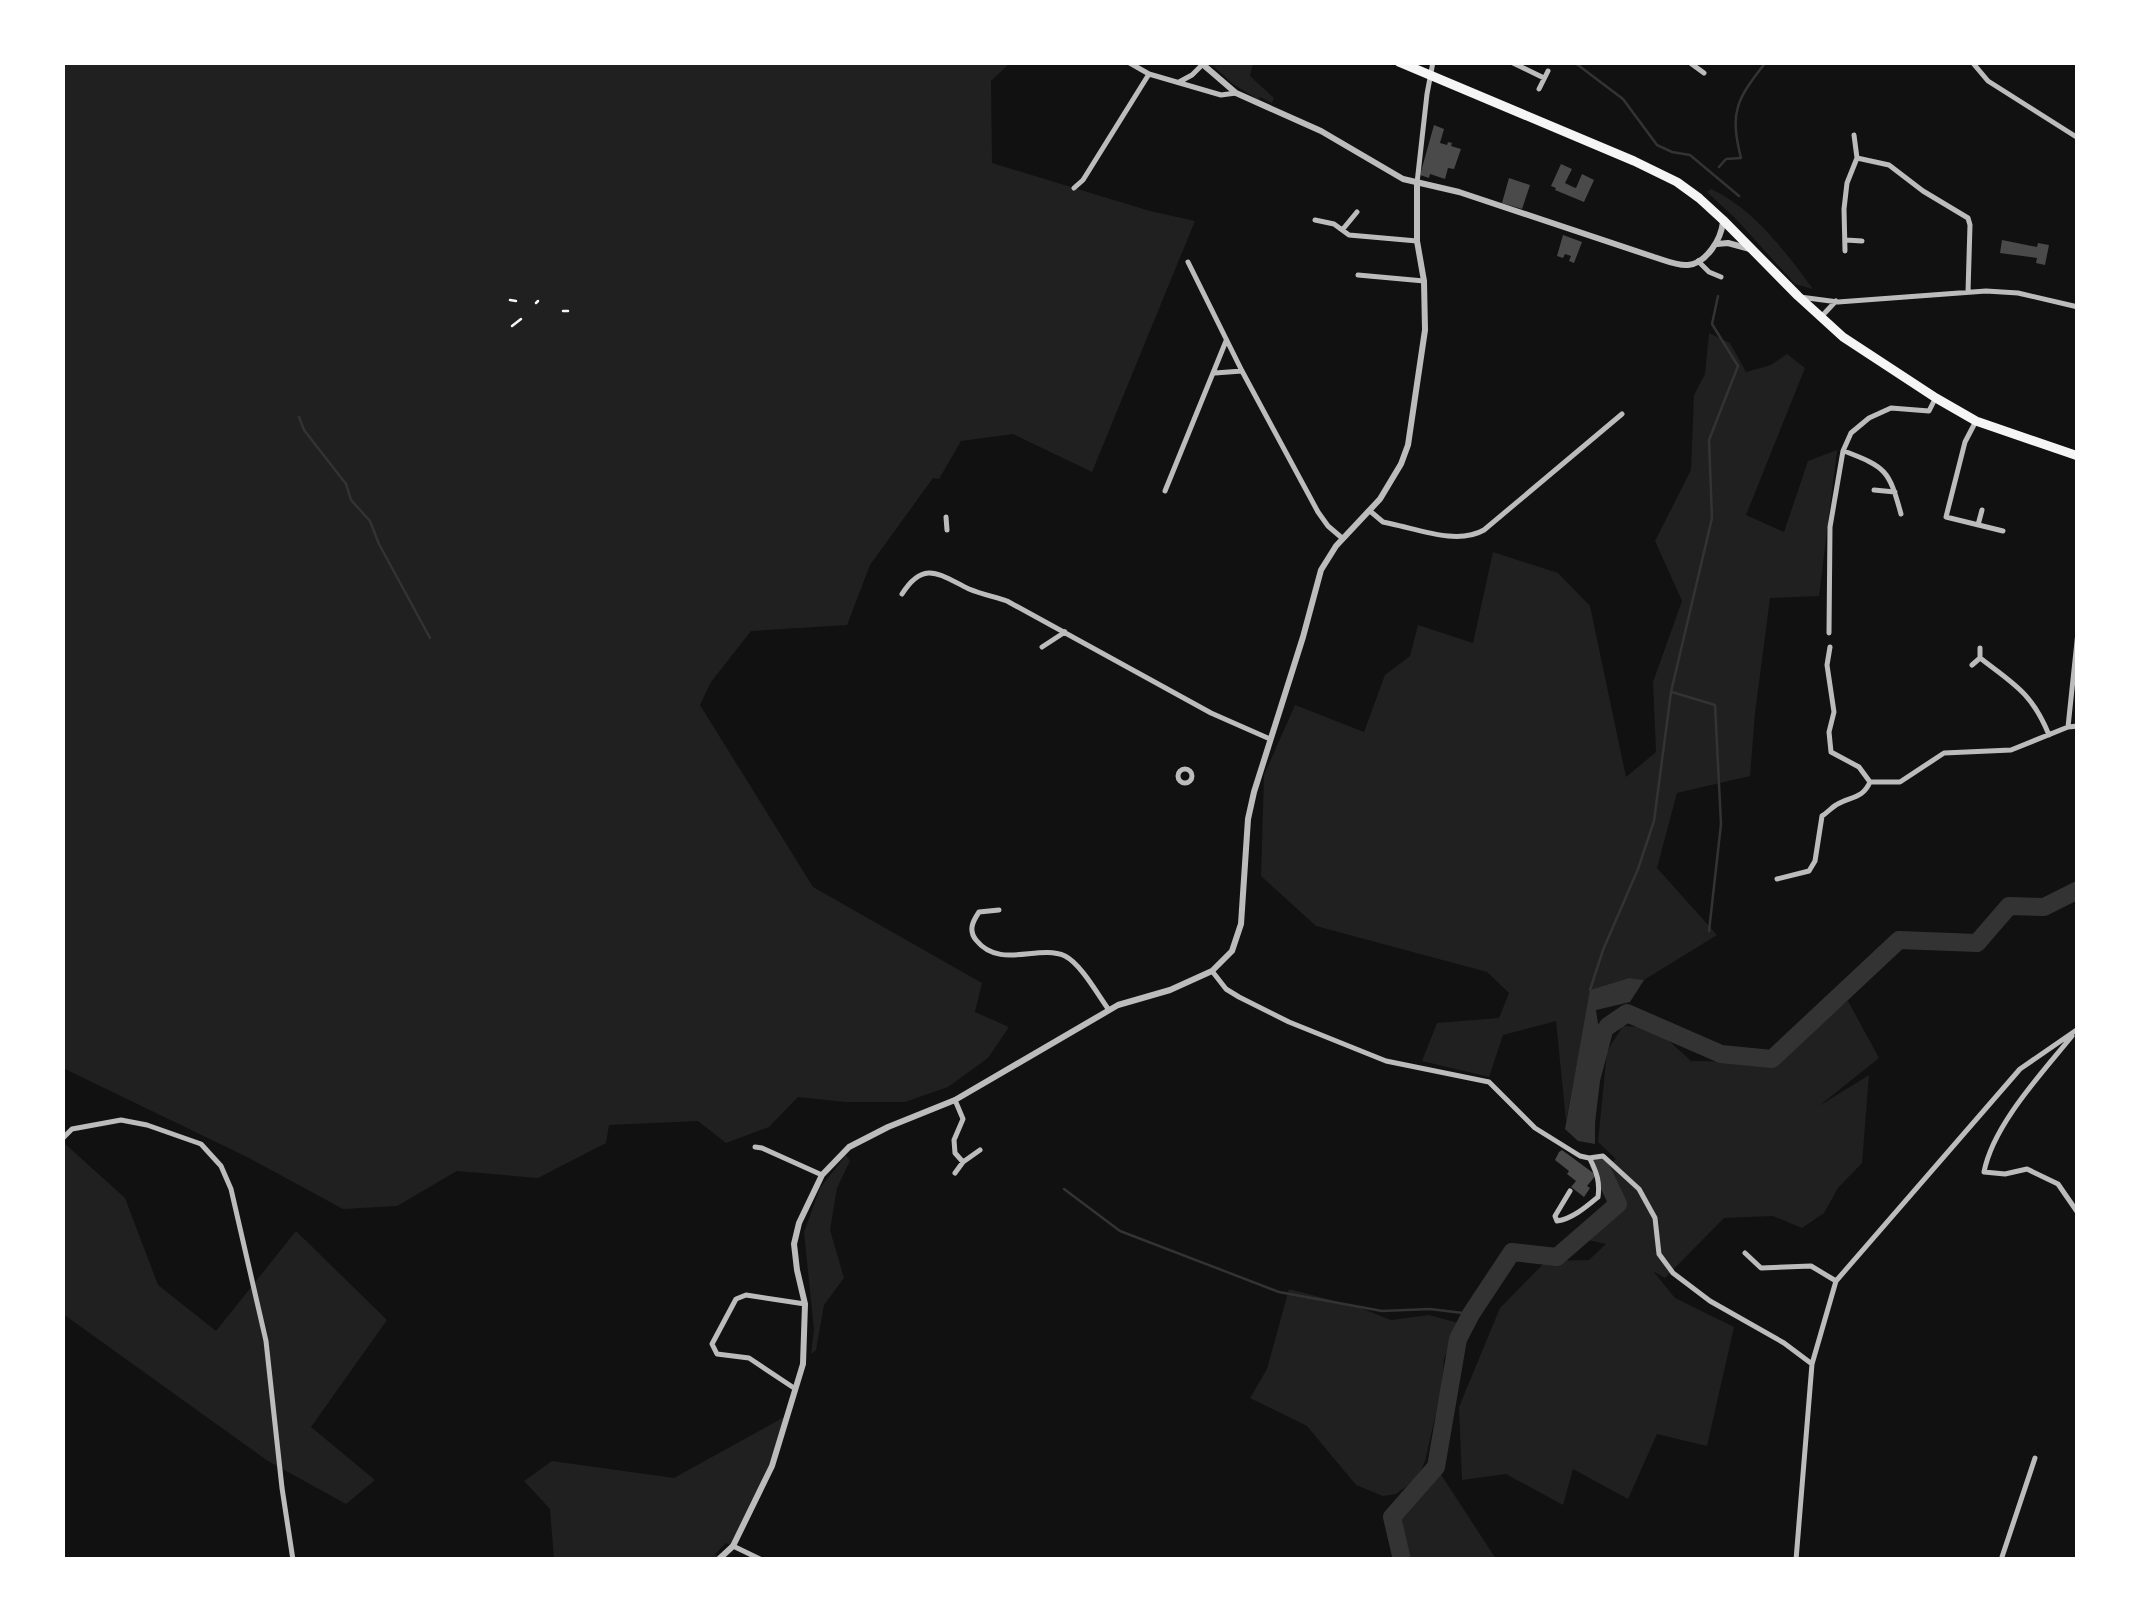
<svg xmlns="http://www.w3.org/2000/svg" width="2140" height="1622" font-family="Manrope,sans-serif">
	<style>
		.green { fill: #202020 }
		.water { fill: #333 }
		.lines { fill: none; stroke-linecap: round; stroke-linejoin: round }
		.stream { stroke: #333; stroke-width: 2.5 }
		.river { stroke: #333; stroke-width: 18 }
		.building { fill: #4a4a4a }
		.path { stroke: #f5f5f5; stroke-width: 2.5 }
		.minor { stroke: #bcbcbc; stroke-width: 5 }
		.tertiary { stroke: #bcbcbc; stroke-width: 6 }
		.primary { stroke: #f5f5f5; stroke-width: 9 }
	</style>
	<rect width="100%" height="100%" fill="#111"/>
	<path class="green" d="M63,63H1010L991,81L992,163L1150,211L1195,221L1092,472L1013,434L961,441L939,479L933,478L870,565L847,625L751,631L711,682L700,705L813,887L982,983L975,1012L1009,1027L988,1058L948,1087L905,1102H845L798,1097L769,1127L726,1143L698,1121L609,1125L606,1143L538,1178L457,1171L397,1206L343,1209L247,1157L65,1069L63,1066Z
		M1210,63H1253L1250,76L1274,98L1272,103L1260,97L1259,100L1233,84Z
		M1711,189C1755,210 1784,250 1813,289L1795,284L1736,219L1707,192Z
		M1709,333L1730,343L1746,372L1771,365L1787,354L1805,368L1746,515L1784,532L1808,461L1837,450L1819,596L1770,598L1755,713L1750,776L1677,793L1657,868L1717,935L1644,980L1629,978L1591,990L1566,1121L1556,1021L1503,1035L1489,1077L1422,1061L1437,1023L1499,1018L1509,993L1487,972L1316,926L1261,876L1264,775L1295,705L1364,732L1385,675L1410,656L1418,625L1473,643L1493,552L1558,573L1590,606L1626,777L1656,752L1653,682L1682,601L1655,541L1691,470L1694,395L1705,374Z
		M1848,1001L1879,1058L1819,1106L1869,1075L1862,1163L1838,1188L1824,1213L1802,1228L1773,1216L1724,1218L1665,1278L1653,1271L1675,1298L1734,1327L1707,1446L1657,1434L1628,1499L1573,1469L1563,1505L1506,1474L1462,1480L1459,1407L1500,1308L1546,1261L1589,1260L1606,1244L1588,1240L1616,1213L1602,1168L1616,1159L1598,1142L1607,1051L1623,1026L1655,1028L1691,1061L1757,1062Z
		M63,1142L125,1198L158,1285L216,1331L296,1231L387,1320L311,1427L375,1480L346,1504L268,1461L63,1314Z
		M846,1155L850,1161L837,1188L830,1230L844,1278L824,1305L816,1350L811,1354L814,1330L804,1232L820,1188Z
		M1289,1289L1358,1307L1391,1320L1429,1315L1458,1323L1444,1359L1442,1387L1425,1461L1418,1478L1396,1494L1383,1496L1356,1485L1307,1426L1250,1398L1267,1369Z
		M786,1416L772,1466L733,1546L726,1543L715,1554L720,1559H554L550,1509L524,1481L552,1461L674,1478Z
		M1436,1467L1496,1559H1402L1392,1517Z"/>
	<path class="water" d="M1629,978L1644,980L1630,1002L1596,1010L1598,1024L1615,1013H1627L1615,1024L1600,1081L1595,1123V1144L1578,1141L1565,1129L1590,990Z"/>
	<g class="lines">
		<path class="stream" d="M1574,62L1623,99L1657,145L1672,152L1690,155L1739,196
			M1719,167L1726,159L1741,158C1729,111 1737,99 1766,62
			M299,417L304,430L346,484L351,500L370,521L379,544L430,638
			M1672,692L1715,705L1721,824L1709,931
			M1590,990L1603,950L1638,869L1654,821L1671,692L1712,518L1709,440L1738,366L1712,324L1718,296
			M1064,1189L1120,1231L1279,1292L1382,1311L1430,1309L1471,1314"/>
		<path class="river" d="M1608,1026L1627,1013L1721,1054L1772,1059L1899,940L1977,943L2009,906L2044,907L2078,890
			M1402,1560L1392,1517L1436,1467L1458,1339L1471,1314L1512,1252L1557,1257L1618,1204L1599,1164"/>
	</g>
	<path class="building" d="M1434,125L1444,129L1440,143L1447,145L1448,142L1452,143L1451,146L1461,149L1454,169L1448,168L1445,179L1430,174L1429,178L1420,175Z
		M1561,164L1572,169L1565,183L1573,187L1576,188L1582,174L1594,180L1584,202L1555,190L1556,188L1551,186Z
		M1509,178L1530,185L1522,209L1502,203Z
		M1563,235L1582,242L1574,263L1569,261L1571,256L1565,254L1563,258L1557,256Z
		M2002,240L2037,247L2038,243L2049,245L2045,265L2036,263L2037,258L2000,253Z
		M1562,1150L1596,1175L1587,1186L1590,1188L1584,1197L1571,1187L1576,1181L1567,1174L1569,1171L1555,1160L1559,1152Z"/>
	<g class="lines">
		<path class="path" d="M510,300L516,301
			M536,303L538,301
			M563,311H568
			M512,326L521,319"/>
		<path class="minor" d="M1128,62L1149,74L1221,95L1236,93
			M1511,62L1544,78
			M1689,62L1704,73
			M1972,62L1988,81L2078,138
			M1179,82L1192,75L1202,65
			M1539,89L1548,71
			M1857,158L1889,165L1923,191L1968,218L1970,225L1968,292
			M1417,183L1427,94L1433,62
			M1074,188L1083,180L1149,74
			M1315,220L1334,224L1349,235L1417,241
			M1343,229L1357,212
			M1846,240L1862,241
			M1845,251L1844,209L1847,183L1857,158L1854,135
			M1698,261L1709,272L1721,277
			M1188,262L1242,371L1318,512L1328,526L1342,538
			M1358,275L1424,281
			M1800,297L1838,302L1986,291L2018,293L2078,307
			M1821,317L1836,301
			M1215,373L1242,371
			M1976,421L1965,442L1946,517L2003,531
			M1844,451C1886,467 1889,470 1901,514
			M1874,490L1895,492
			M1165,491L1226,341
			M1370,511L1383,522L1392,524C1420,530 1458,545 1484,530L1622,414
			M946,517L947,530
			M1978,525L1982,510
			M902,594C924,559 940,575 969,589C981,594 995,597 1007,601L1211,713L1270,739
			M1829,633L1830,527L1843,451L1851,433L1869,418L1891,408L1929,411L1935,399
			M1042,647L1065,632
			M1830,647L1827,665L1834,712L1829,732L1831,752L1859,767L1870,782
			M1980,648V658C2014,684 2032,693 2049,735
			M1972,665L1980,658
			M2068,727L2078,632
			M1178 776a7 7 0 1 1 14 0a7 7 0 1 1-14 0Z
			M1870,782H1900L1944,753L2011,750L2068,727L2078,726
			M1777,879L1809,871L1815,861L1822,816C1827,813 1831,808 1836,805C1850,796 1862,800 1870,782
			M999,910L979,912C973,921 968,930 976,940C1000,970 1038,944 1065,956C1081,964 1098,995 1109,1010
			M1212,971L1226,989L1239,997L1289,1022L1386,1061L1489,1082L1535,1128L1580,1156L1589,1158L1603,1156L1639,1189L1655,1218L1659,1254L1673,1273L1710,1301L1784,1343L1812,1364
			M2072,1036C2042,1073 1993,1125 1984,1172L2005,1174L2027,1169L2058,1184L2078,1213
			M955,1100L963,1119L954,1140L955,1153L963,1162
			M62,1139L72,1129L121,1120L147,1125L201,1144L221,1166L231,1189L266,1341L282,1488L293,1560
			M755,1147L762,1148L822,1175
			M955,1173L963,1162L980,1150
			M1570,1191L1555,1216L1557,1221C1572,1219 1586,1207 1598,1197C1600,1182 1597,1173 1590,1159
			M1745,1253L1761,1268L1811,1266L1836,1281
			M794,1388L749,1358L717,1354L712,1344L736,1299L746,1295L805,1304
			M733,1546L762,1560
			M1796,1560L1812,1364L1836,1281L2020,1069L2078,1029
			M2001,1560L2035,1458"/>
		<path class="tertiary" d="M1200,62L1236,93L1321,131L1403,179L1459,192L1654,257C1664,260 1677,266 1688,265C1707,263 1721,239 1723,222
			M1717,244L1728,243L1750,249
			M718,1560L733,1546L772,1466L803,1364L805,1304L797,1270L794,1244L799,1223L822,1175L849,1147L888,1127L955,1100L1118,1005L1170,990L1212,971L1232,951L1241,924L1248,819L1254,792L1303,637L1321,570L1336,546L1380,499L1401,464L1408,445L1425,330L1424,281L1417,241V184"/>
		<path class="primary" d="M1399,62L1634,161L1677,182L1699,198L1723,220L1798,296L1843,337L1936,398L1976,421L2078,456"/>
	</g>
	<rect width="2140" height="1622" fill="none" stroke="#ffffff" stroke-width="130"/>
</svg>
